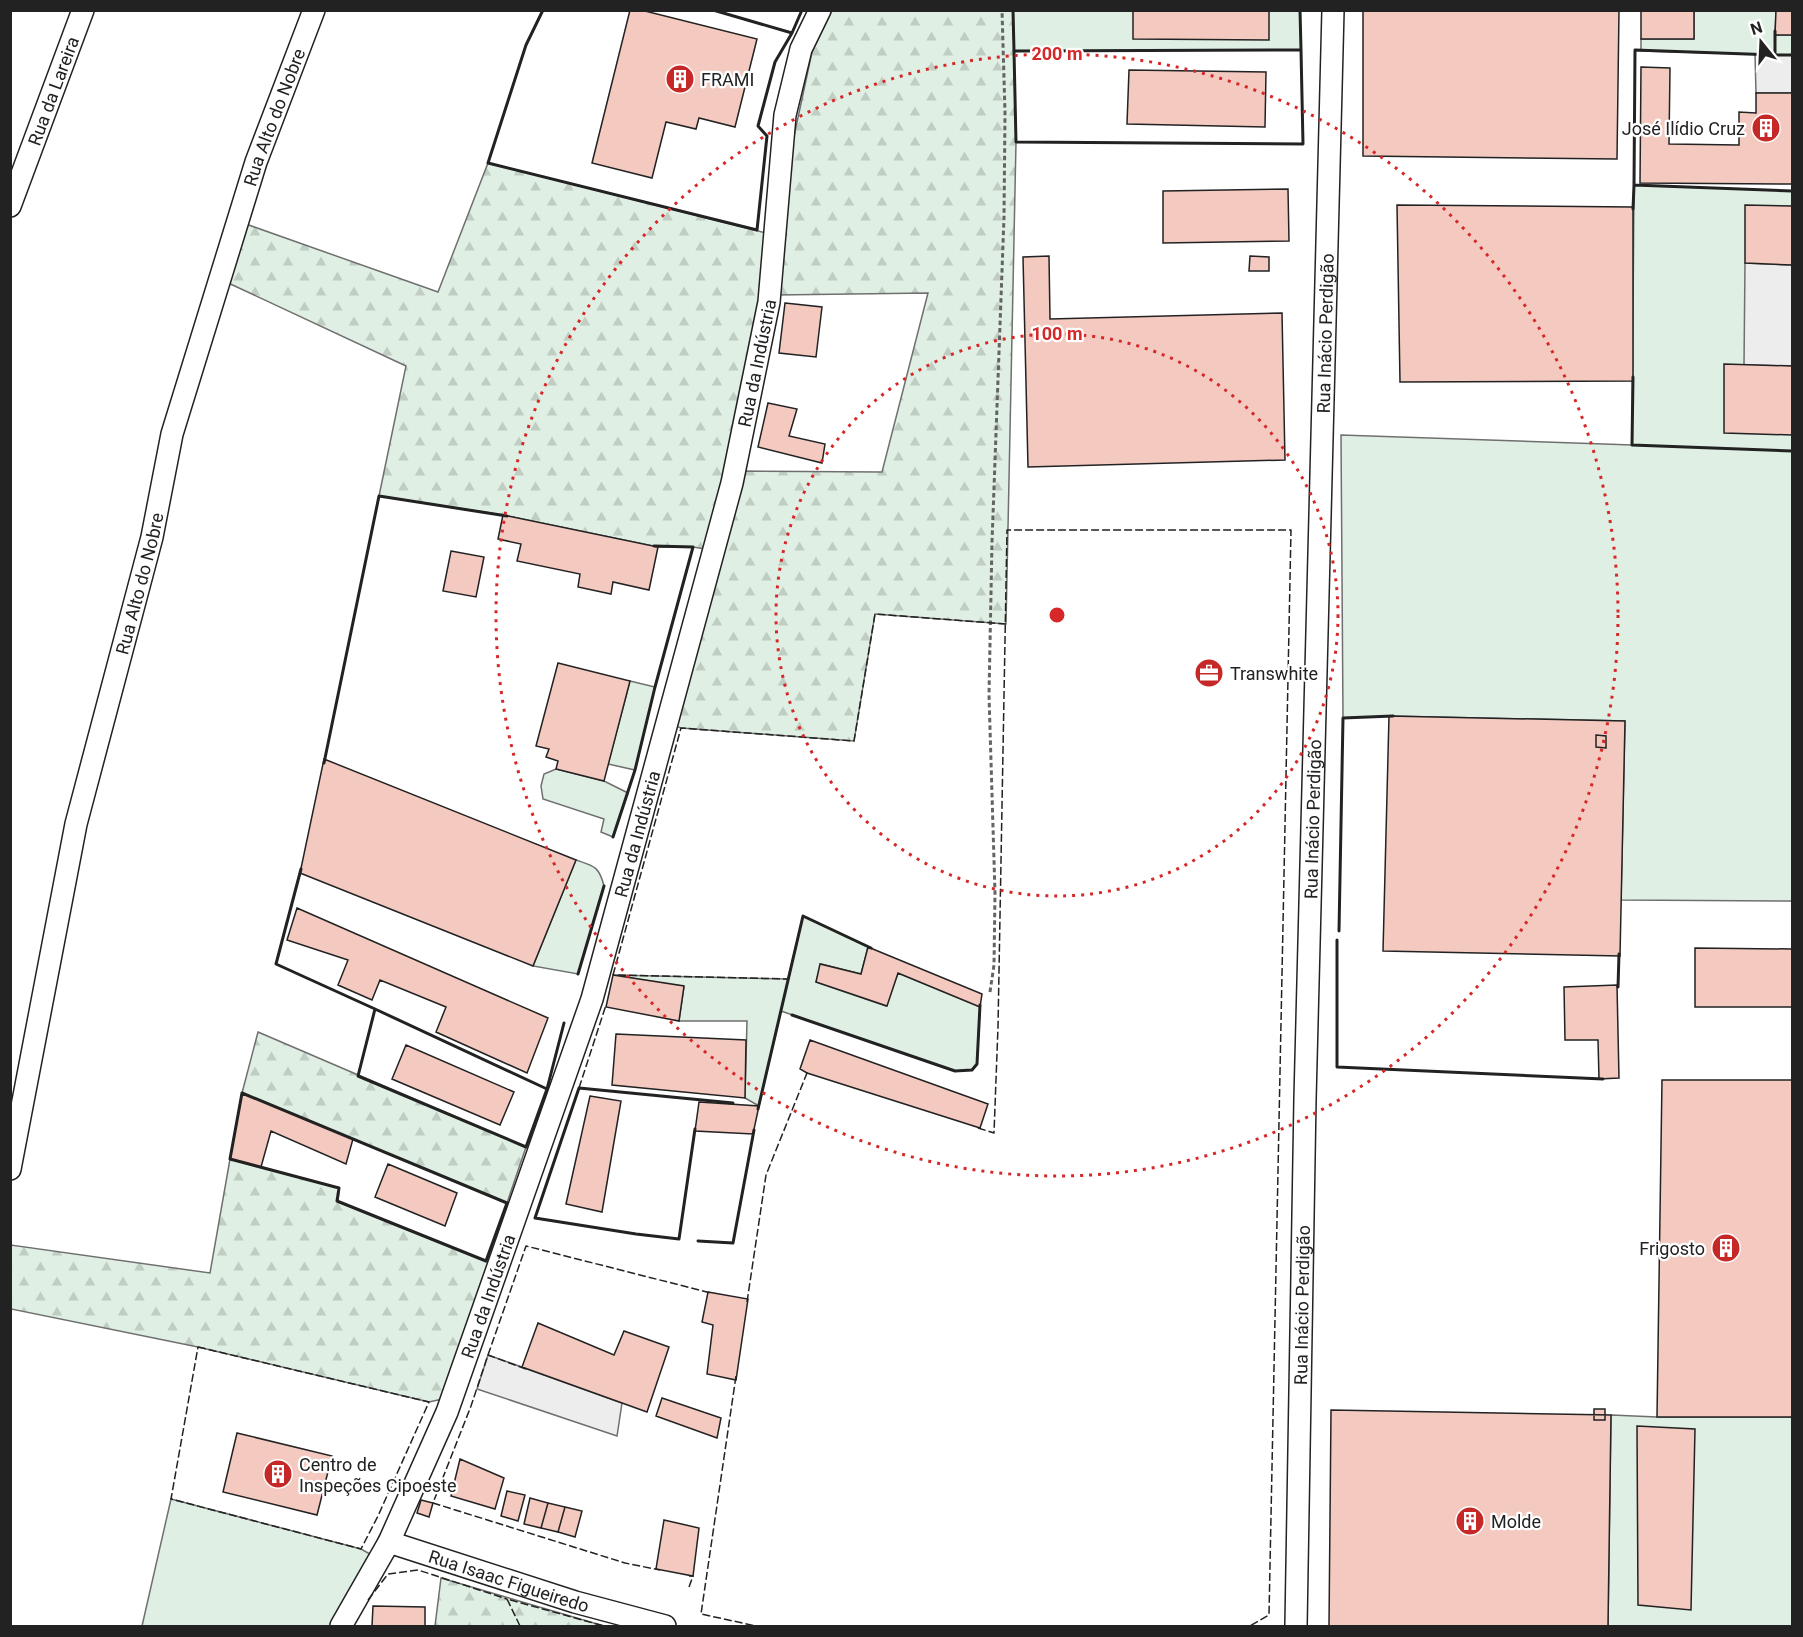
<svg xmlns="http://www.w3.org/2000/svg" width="1803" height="1637" font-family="Roboto,sans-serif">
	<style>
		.green { fill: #e0efe3; stroke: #6f6f6f; stroke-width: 1.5 }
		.forest { fill: url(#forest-firs); stroke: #6f6f6f; stroke-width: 1.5 }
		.parking { fill: #ededed; stroke: #6f6f6f; stroke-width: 1.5 }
		.building { fill: #f3c9c0; stroke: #222; stroke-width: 1.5 }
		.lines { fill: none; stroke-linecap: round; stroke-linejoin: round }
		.minor-casing { stroke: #222; stroke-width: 24 }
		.path { stroke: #646464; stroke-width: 3; stroke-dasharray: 4.5 3; stroke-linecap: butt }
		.minor { stroke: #fff; stroke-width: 21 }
		.fence { stroke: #222; stroke-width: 1.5; stroke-dasharray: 8 3; stroke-linecap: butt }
		.wall { stroke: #222; stroke-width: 3 }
		.ring { fill: none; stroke: #d62828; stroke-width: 3; stroke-dasharray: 3 6 }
		.labels { text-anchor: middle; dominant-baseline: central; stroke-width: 4.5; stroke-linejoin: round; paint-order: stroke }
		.poi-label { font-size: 18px; fill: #222; stroke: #fff; text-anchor: start }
		.street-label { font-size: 18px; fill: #222; stroke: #fff }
		.centre { fill: #d62828; stroke: #fff; stroke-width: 3 }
		.ring-label { font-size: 18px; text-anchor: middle; font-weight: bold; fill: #d62828; stroke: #fff; stroke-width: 4.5; stroke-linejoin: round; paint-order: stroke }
	</style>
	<defs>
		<pattern id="forest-firs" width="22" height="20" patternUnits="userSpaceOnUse" patternTransform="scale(1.5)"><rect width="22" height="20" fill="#e0efe3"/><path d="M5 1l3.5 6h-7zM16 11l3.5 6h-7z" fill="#c0cdc2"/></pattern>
	</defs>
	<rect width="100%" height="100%" fill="#fff"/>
	<path class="green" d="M1013,11H1300L1301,50L1014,51Z
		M1694,11H1776L1775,35H1792V55L1641,51V39H1694Z
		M1634,185L1792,191V901L1621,900L1625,721L1389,716L1343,718L1341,435L1632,445Z
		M630,681L655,687L635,770L608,764Z
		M556,769L604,781L628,793L613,837L601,832L604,819L543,799L541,786L544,774Z
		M576,860C594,866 599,866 604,886L578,974L533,966Z
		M803,916L868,947L861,974L821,964L816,982L886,1006L898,973L980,1007L977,1064L972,1070L955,1071L781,1011L759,1106L745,1098L747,1021H679L684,987L613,975L788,979Z
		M1611,1415L1657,1417H1792V1626H1608Z
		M171,1499L361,1549L377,1558L334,1626H142Z"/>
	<path class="forest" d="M832,10L1013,11L1016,142L1006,624L875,614L854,741L681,728L672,725L737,471L882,472L928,293L776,295L790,155L812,52Z
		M488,163L774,235L711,550L693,547H658L503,515L379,496L406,366L224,281L243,223L438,292Z
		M258,1032L526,1147L507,1203L242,1093Z
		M230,1159L339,1188L338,1202L495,1265L447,1398L429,1402L198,1347L11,1309V1245L210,1273Z
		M441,1578L604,1626H435Z"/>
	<path class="parking" d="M1755,54L1792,55V93H1756Z
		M1745,263L1792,265V366L1744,365Z
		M488,1355L622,1403L617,1436L477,1389Z"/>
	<path class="building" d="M630,10H641L757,39L735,127L699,118L696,129L666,122L652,178L592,163Z
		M1133,10H1269V40L1133,39Z
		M1363,10H1619L1617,159L1363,156Z
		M1641,10H1694V39H1641Z
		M1776,10H1792V35H1775Z
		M1641,67L1670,68L1669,144L1739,145V112L1756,113V93H1792V184L1640,183Z
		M1129,70L1266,72L1265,127L1127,124Z
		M1288,189L1289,241L1163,243V191Z
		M1397,205L1633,207V381L1400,382Z
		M1745,205L1792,206V265L1745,263Z
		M1049,256L1050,319L1282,313L1285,460L1028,467L1023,257Z
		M1250,256L1269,257V271H1249Z
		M785,303L822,307L816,357L779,353Z
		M1724,364L1792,366V435L1724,433Z
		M768,403L797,409L789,436L825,444L822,463L758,447Z
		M503,515L658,547L649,590L613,582L611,594L578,587L580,574L517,561L521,544L498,539Z
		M451,551L484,557L476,597L443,591Z
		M558,663L630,681L604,781L556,769L558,761L546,757L549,749L536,746Z
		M1389,716L1625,721L1620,956L1383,951Z
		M1596,735L1606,736V748L1596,747Z
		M324,759L576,860L533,966L300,873Z
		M297,908L548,1018L527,1073L436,1032L446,1007L380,980L372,1000L338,985L348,960L287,940Z
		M868,947L982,994L980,1007L898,973L887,1006L816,982L820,964L861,974Z
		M1695,948L1792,949V1007H1695Z
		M613,975L684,986L679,1021L606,1007Z
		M1617,985L1619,1078L1599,1079L1598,1040H1565L1564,987Z
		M616,1034L746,1040L745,1098L612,1085Z
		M810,1040L988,1104L980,1128L807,1073L800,1069Z
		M406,1045L514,1092L500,1125L392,1079Z
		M1662,1080H1792V1417H1657Z
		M242,1093L353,1139L346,1164L271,1131L261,1167L230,1159Z
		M590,1096L621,1101L602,1212L566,1204Z
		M699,1102L759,1106L753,1134L695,1131Z
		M388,1164L457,1193L445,1226L375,1197Z
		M708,1292L748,1299L736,1380L707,1374L713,1325L702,1322Z
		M538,1323L614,1355L624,1331L669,1347L647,1412L522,1367Z
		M662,1398L721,1418L717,1438L656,1416Z
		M1594,1409H1605V1420H1594Z
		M1331,1410L1611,1415L1608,1626H1329Z
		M1637,1426L1695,1429L1691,1610L1638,1605Z
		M237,1433L332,1456L317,1515L223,1492Z
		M460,1459L504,1478L495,1509L451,1496Z
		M507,1491L525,1495L518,1521L501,1516Z
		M530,1498L548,1503L541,1528L524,1524Z
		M421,1500L433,1503L429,1517L417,1513Z
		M548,1503L565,1507L558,1532L541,1528Z
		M565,1507L582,1511L575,1537L558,1532Z
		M664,1520L699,1528L693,1576L656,1569Z
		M373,1606L425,1607V1626H372Z"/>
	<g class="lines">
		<g class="minor-casing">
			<g id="minor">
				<path id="s1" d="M10,206L83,10"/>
				<path id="s2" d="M10,1169L76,824L152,537L172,434L256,162L314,10"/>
				<path id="s3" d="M389,1542L575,1602L665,1626"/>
				<path id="s4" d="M341,1626L389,1542L447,1412L592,999L732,483L769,302L785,115L801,49L820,10"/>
				<path id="s5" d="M1296,1626L1305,1099L1333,10"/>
			</g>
		</g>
		<path class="path" d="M990,992L994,965L995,893L989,695L992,542L1004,217L1005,113L1002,10"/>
		<use href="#minor" class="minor"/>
		<path class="fence" d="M613,975L681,728L854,741L875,614L1006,624
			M618,975L788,979
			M579,1088L606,1005
			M978,1128L994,1133L998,1027L1007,530H1291L1269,1615L1250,1626
			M747,1302L766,1175L807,1073L809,1074
			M198,1347L429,1402L378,1516L361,1549L171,1499Z
			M488,1355L526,1246L711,1293
			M526,1369L488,1355L471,1406L433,1503L625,1563L660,1570
			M736,1376L701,1614L756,1626
			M689,1587L693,1576H689
			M368,1600L388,1574L418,1570L507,1599
			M520,1626L507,1599L604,1626"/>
		<path class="wall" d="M543,10L526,45L488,163L757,230L767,136L758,126L775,62L792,33L713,10
			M1013,10L1014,51L1301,50L1300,10
			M1775,31V55H1792
			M792,33L802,10
			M1014,51L1016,142L1303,144L1301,50
			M1775,55L1635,50L1634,185L1792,191
			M1633,209L1634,185
			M1633,377L1632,445L1792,451
			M324,763L379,496L507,516
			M613,837L635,770L655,687L693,547L654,546
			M301,869L276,964L375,1009
			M1339,931L1343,718L1393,716
			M1337,940V1067L1603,1079
			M578,974L604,886
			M1618,987L1619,954
			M375,1009L547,1089L526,1147L358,1076Z
			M792,1015L955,1071L972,1070L977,1064L980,1005
			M547,1089L564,1023
			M242,1093L507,1203L486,1261L337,1201L339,1188L230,1159Z
			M758,1109L803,916L871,948
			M695,1129L679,1239L636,1234L535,1218L579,1088L733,1103
			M698,1241L733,1243L754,1130"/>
	</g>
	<g class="ring">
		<circle cx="1057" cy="615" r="281"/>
		<circle cx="1057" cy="615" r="561"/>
	</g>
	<defs>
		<g id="building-disc" transform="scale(1.5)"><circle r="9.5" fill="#c62828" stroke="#fff"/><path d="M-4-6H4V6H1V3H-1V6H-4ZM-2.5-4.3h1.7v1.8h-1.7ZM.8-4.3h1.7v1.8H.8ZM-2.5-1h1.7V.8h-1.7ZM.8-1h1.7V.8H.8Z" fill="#fff"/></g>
		<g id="office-disc" transform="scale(1.5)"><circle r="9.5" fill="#c62828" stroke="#fff"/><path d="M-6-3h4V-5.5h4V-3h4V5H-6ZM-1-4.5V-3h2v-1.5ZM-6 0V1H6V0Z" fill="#fff"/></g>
	</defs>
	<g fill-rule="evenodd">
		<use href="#building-disc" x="680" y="79"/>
		<use href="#building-disc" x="1766" y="128"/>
		<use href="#office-disc" x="1209" y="673"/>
		<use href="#building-disc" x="1726" y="1248"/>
		<use href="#building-disc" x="278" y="1474"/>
		<use href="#building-disc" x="1470" y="1521"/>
	</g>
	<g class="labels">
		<g class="poi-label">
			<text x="701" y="79">FRAMI</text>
			<text x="1745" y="128" text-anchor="end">José Ilídio Cruz</text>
			<text x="1230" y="673">Transwhite</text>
			<text x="1705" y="1248" text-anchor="end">Frigosto</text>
			<text x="299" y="1464">Centro de<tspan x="299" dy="21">Inspeções Cipoeste</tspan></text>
			<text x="1491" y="1521">Molde</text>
		</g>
		<g class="street-label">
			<text stroke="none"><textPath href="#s1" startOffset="123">Rua da Lareira</textPath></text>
			<text stroke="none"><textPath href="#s2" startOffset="1086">Rua Alto do Nobre</textPath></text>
			<text stroke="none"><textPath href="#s5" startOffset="1293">Rua Inácio Perdigão</textPath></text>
			<text stroke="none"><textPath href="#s4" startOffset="1334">Rua da Indústria</textPath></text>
			<text stroke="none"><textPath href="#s2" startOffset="600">Rua Alto do Nobre</textPath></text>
			<text stroke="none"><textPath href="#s5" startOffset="807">Rua Inácio Perdigão</textPath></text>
			<text stroke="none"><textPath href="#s4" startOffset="848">Rua da Indústria</textPath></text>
			<text stroke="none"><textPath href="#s4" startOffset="362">Rua da Indústria</textPath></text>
			<text stroke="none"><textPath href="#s5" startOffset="321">Rua Inácio Perdigão</textPath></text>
			<text stroke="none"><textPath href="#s3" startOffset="126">Rua Isaac Figueiredo</textPath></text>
		</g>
	</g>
	<circle cx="1057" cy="615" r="9" class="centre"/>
	<g class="ring-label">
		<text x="1057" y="60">200 m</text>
		<text x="1057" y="340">100 m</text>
	</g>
	<rect width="1803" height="1637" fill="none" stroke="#222222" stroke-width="24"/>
	<g transform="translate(1761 42) rotate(342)" stroke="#ffffff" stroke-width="4.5" paint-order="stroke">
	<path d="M0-4.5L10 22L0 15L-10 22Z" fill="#222222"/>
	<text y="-9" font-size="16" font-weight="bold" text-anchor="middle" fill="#222222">N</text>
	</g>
</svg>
